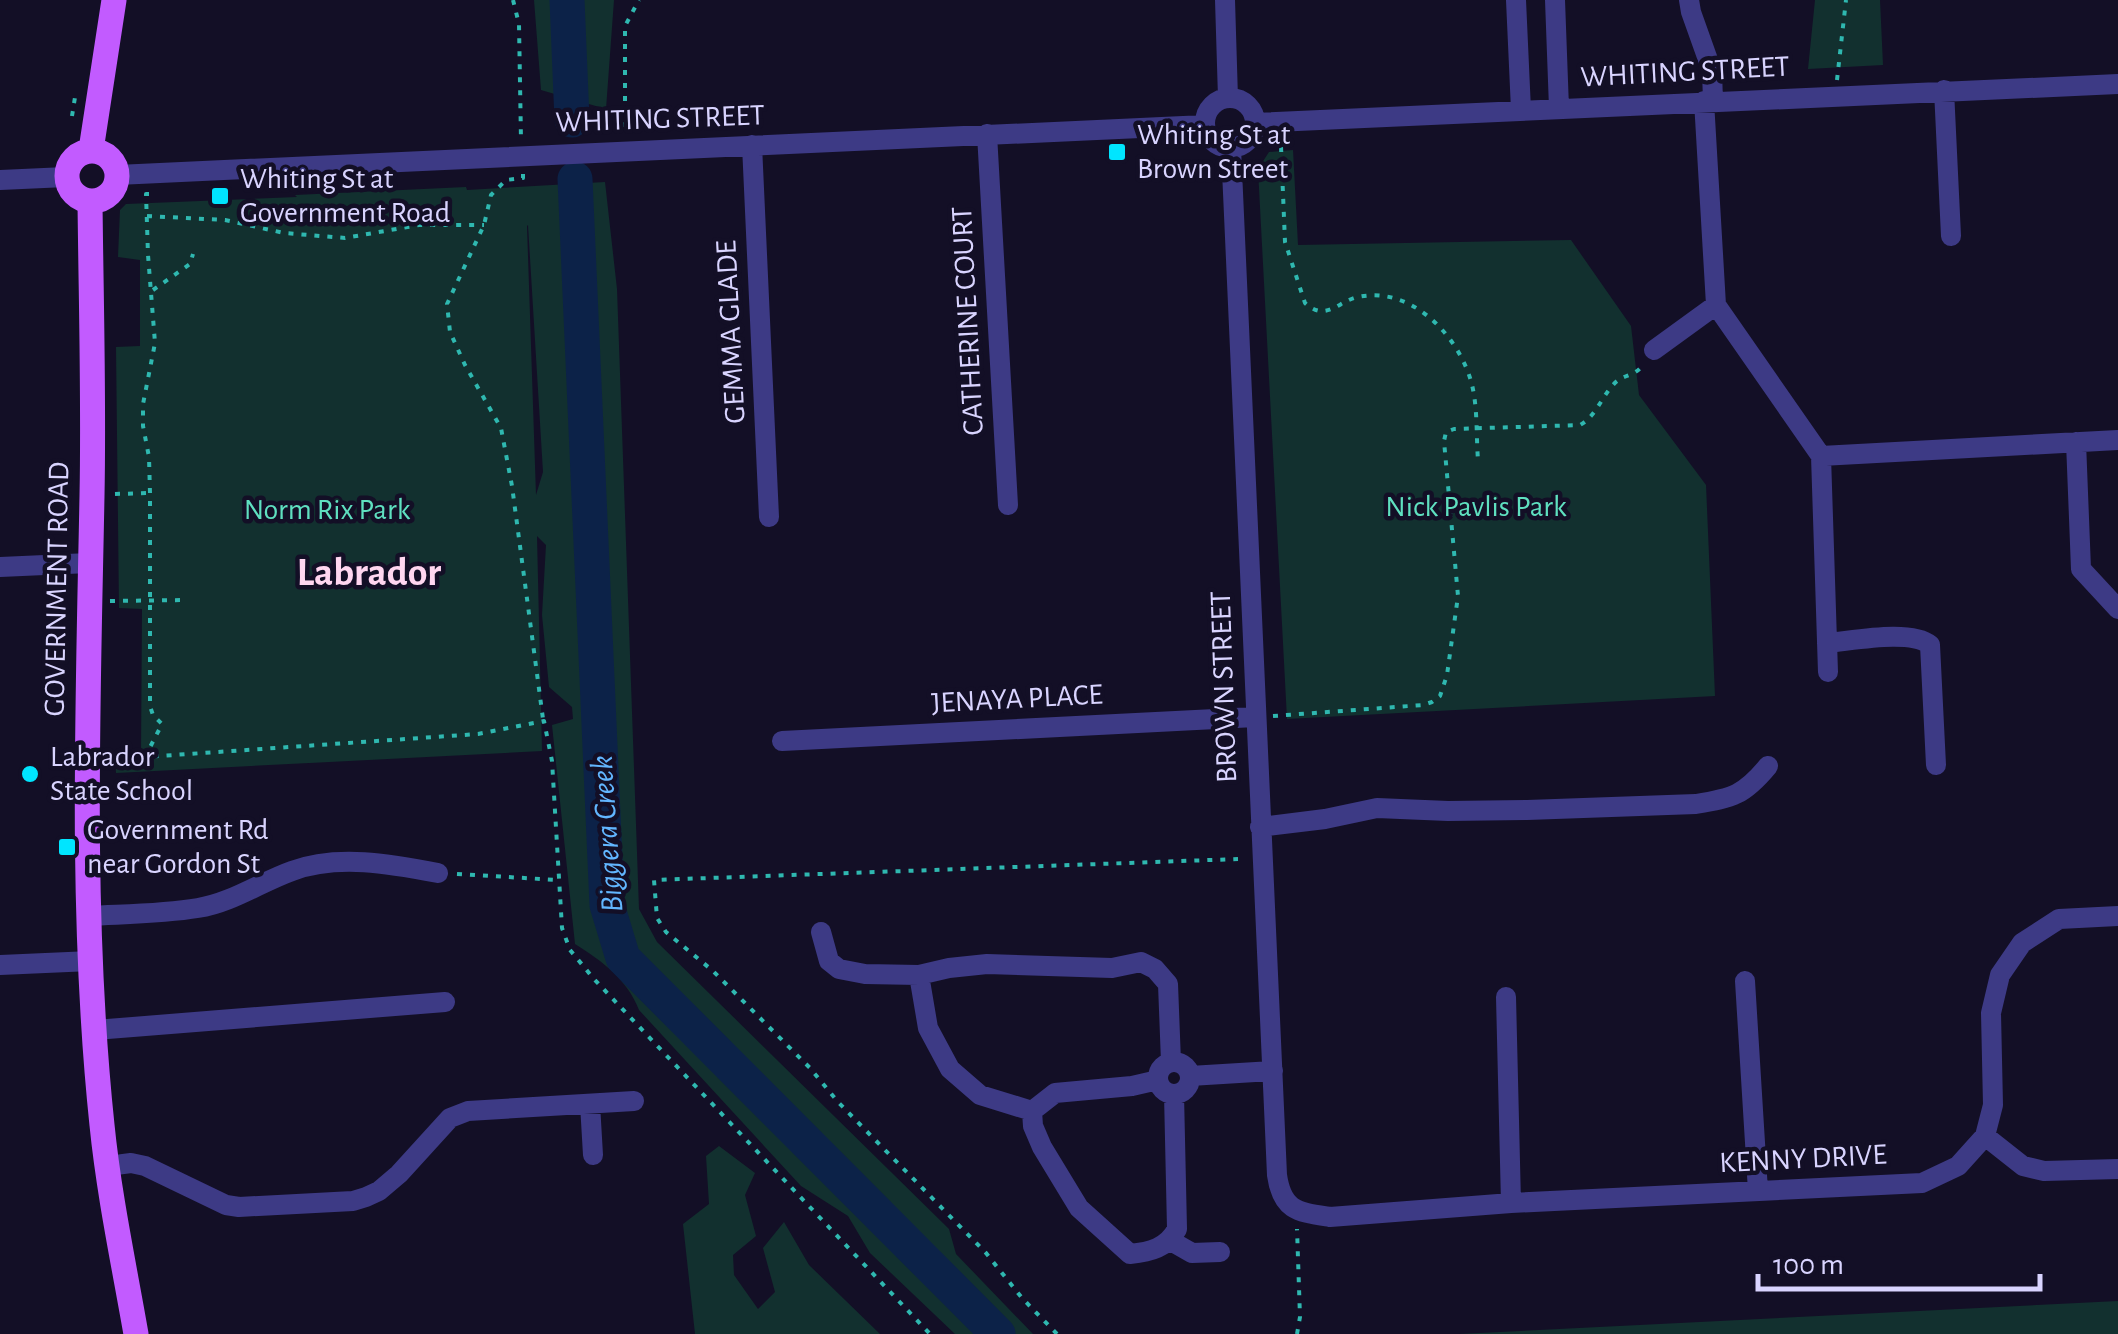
<svg xmlns="http://www.w3.org/2000/svg" width="2118" height="1334" font-family="'Alegreya Sans',sans-serif">
	<style>
		.green { fill: #12302f; fill-rule: evenodd }
		.lines { fill: none; stroke-linecap: round; stroke-linejoin: round }
		.river { stroke: #0c2248; stroke-width: 35 }
		.path { stroke: #2fb8b0; stroke-width: 4; stroke-dasharray: 5 8; stroke-linecap: butt }
		.minor { stroke: #3d3a85; stroke-width: 20 }
		.major { stroke: #c25bff; stroke-width: 25 }
		.poi-dot { fill: #00e5ff; stroke: #130f26; stroke-width: 4 }
		.labels { text-anchor: middle; dominant-baseline: central; stroke-width: 9; stroke-linejoin: round; paint-order: stroke }
		.street-label { font-size: 30px; fill: #d9d4ff; stroke: #130f26 }
		.poi-label { font-size: 30px; fill: #d9d4ff; stroke: #130f26; text-anchor: start }
		.park-label { font-size: 30px; fill: #5fe0c0; stroke: #130f26 }
		.water-label { font-size: 32px; font-style: italic; fill: #62b6ff; stroke: #130f26 }
		.district-label { font-size: 40px; font-weight: bold; fill: #ffd6f0; stroke: #130f26 }
	</style>
	<rect width="100%" height="100%" fill="#130f26"/>
	<path class="green" d="M534,0H614L606,109L541,90Z
		M1815,0H1880L1883,65L1808,69Z
		M1293,150L1298,245L1571,240L1631,326L1639,395L1706,485L1715,696L1287,719L1258,169L1269,152Z
		M605,182L617,289L639,909L657,942L949,1229L956,1254L1033,1334H955L870,1253L848,1216L801,1186L639,1010C627,979 602,961 575,944L552,725L573,719L572,707L549,687L542,615L546,545L537,536L542,751L116,773L115,756L141,754L142,609L119,608L116,347L140,346V260L118,257L120,210L126,204L297,197L295,195L466,187L467,190ZM528,225L543,472L536,495L527,226Z
		M719,1146L755,1173L745,1195L756,1236L733,1255L734,1275L758,1309L775,1292L763,1248L784,1222L809,1265L880,1334H695L683,1224L709,1204L706,1156Z
		M2118,1301V1334H1459Z"/>
	<g class="lines">
		<path class="river" d="M567,0L572,120
			M575,179L607,905L623,958L998,1334"/>
		<path class="path" d="M513,0L519,24L521,140
			M1837,80L1846,0
			M72,116L76,91
			M625,127V26L639,0
			M1287,140V146H1281L1285,242L1305,303C1325,321 1336,304 1354,298C1408,283 1457,333 1471,381C1478,406 1476,435 1478,460
			M523,174V178L506,180L491,195L484,225L447,304L450,332L465,365L501,428L512,486L543,719
			M149,194H146L148,255L155,343L143,404V426L149,457L150,493V706L153,715L162,724L145,757L478,734L544,721L552,761L562,928L570,950L594,979L930,1334
			M147,216L225,220L284,233L345,238L419,225H484
			M153,290L190,264L193,254
			M115,494L150,493
			M110,601L187,600
			M1273,716L1423,705L1432,702L1440,696L1447,675L1458,596L1444,441L1446,432L1454,429L1580,425C1596,416 1601,398 1613,385C1622,374 1634,377 1642,366
			M457,874L558,880
			M1057,1334L1022,1298L986,1253L838,1102L810,1068L713,971L666,932L657,918L654,880L1238,859
			M1297,1334L1300,1317L1297,1229"/>
		<path class="minor" d="M1225,0L1228,98
			M1516,0L1521,110
			M1555,0L1559,108
			M1689,0L1691,12L1712,71L1713,101
			M1944,90L1951,236
			M1205 123a25 25 0 1 1 50 0a25 25 0 1 1-50 0Z
			M1704,101L1716,305L1821,456L2118,440
			M1255,123L2118,84
			M987,134L1008,505
			M752,145L769,517
			M1231,148L1277,1175C1282,1211 1298,1212 1330,1217L1511,1203L1922,1183L1958,1166L1985,1136L1993,1105L1991,1013L2000,975L2022,943L2059,919L2118,916
			M117,175L1205,125
			M0,180L66,177
			M1654,350L1716,305
			M2076,442L2081,569L2118,609
			M1821,456L1828,672
			M0,567L89,563
			M1827,643C1852,641 1911,629 1930,645L1936,765
			M782,741L1255,717
			M1260,827L1325,819L1377,808L1448,811L1527,810L1696,804C1733,798 1744,795 1768,766
			M89,916C125,914 162,914 198,908C231,903 261,882 292,871C337,854 391,864 438,873
			M821,932L829,961L839,969L865,974L919,975L949,968L987,964L1112,968L1141,962L1155,969L1168,984L1171,1062
			M0,965L91,961
			M919,975L928,1028L950,1069L980,1095L1032,1111
			M1745,981L1758,1191
			M1506,997L1511,1203
			M95,1030L445,1002
			M1158 1078a16 16 0 1 1 32 0a16 16 0 1 1-32 0Z
			M1190,1076L1273,1071
			M1158,1080L1132,1086L1055,1093L1032,1111L1033,1126L1042,1147L1079,1208L1130,1254C1150,1252 1167,1248 1177,1229L1174,1094
			M590,1104L593,1155
			M1985,1136L2023,1166L2044,1171L2118,1169
			M108,1166L131,1163L145,1166L226,1205L239,1207L353,1201L366,1197L379,1191L399,1174L450,1118L468,1111L634,1101
			M1171,1241L1192,1253L1220,1252"/>
		<path class="major" d="M91,150L114,0
			M67 176a25 25 0 1 1 50 0a25 25 0 1 1-50 0Z
			M90,201C91,299 94,398 92,496C88,705 80,916 102,1125C109,1195 124,1265 136,1334"/>
	</g>
	<g class="poi-dot">
		<rect x="1107" y="142" width="20" height="20" rx="5"/>
		<rect x="210" y="186" width="20" height="20" rx="5"/>
		<circle cx="30" cy="774" r="10"/>
		<rect x="57" y="837" width="20" height="20" rx="5"/>
	</g>
	<g class="labels">
		<g class="street-label">
			<text transform="translate(1685 72) rotate(-3)">WHITING STREET</text>
			<text transform="translate(660 119) rotate(-2)">WHITING STREET</text>
			<text transform="translate(968 321) rotate(-93)">CATHERINE COURT</text>
			<text transform="translate(731 332) rotate(-93)">GEMMA GLADE</text>
			<text transform="translate(57 589) rotate(-89)">GOVERNMENT ROAD</text>
			<text transform="translate(1224 687) rotate(-92)">BROWN STREET</text>
			<text transform="translate(1017 699) rotate(-3)">JENAYA PLACE</text>
			<text transform="translate(1803 1159) rotate(-3)">KENNY DRIVE</text>
		</g>
		<g class="poi-label">
			<text x="1137" y="135">Whiting St at<tspan x="1137" dy="34">Brown Street</tspan></text>
			<text x="240" y="179">Whiting St at<tspan x="240" dy="34">Government Road</tspan></text>
			<text x="50" y="757">Labrador<tspan x="50" dy="34">State School</tspan></text>
			<text x="87" y="830">Government Rd<tspan x="87" dy="34">near Gordon St</tspan></text>
		</g>
		<g class="park-label">
			<text x="1476" y="507">Nick Pavlis Park</text>
			<text x="327" y="510">Norm Rix Park</text>
		</g>
		<g class="water-label">
			<text transform="translate(607 834) rotate(-94)">Biggera Creek</text>
		</g>
		<g class="district-label">
			<text x="369" y="573">Labrador</text>
		</g>
	</g>
	<path d="M1758 1274v15h282v-15" fill="none" stroke="#d9d4ff" stroke-width="5"/>
	<text x="1773" y="1274" font-size="30" fill="#d9d4ff" stroke="#130f26" stroke-width="8" paint-order="stroke">100 m</text>
</svg>
